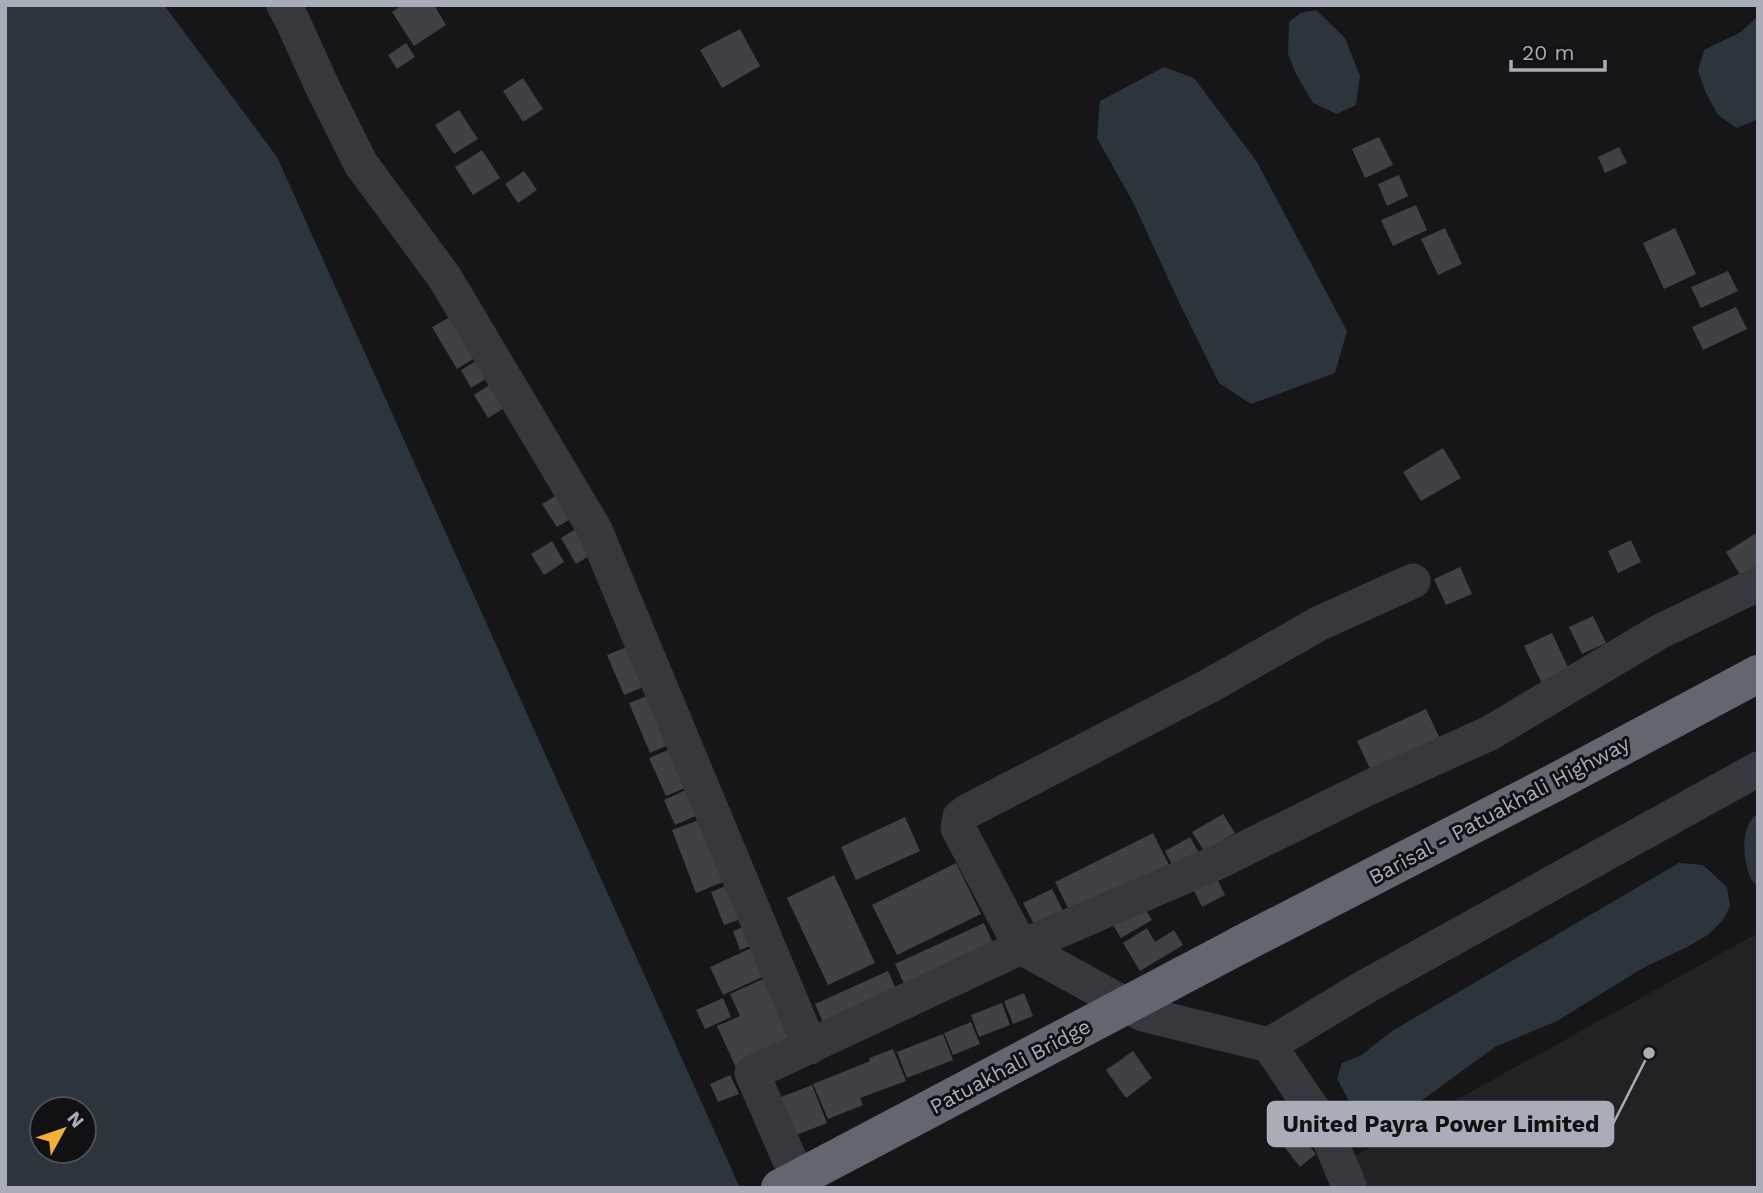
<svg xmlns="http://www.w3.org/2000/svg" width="1763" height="1193" font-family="'Work Sans',sans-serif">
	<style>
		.built { fill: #222225 }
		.water { fill: #2c353c; fill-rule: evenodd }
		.building { fill: #404145 }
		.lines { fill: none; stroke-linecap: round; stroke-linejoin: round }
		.minor { stroke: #37383d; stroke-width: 35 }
		.highway { stroke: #63666e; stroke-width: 38 }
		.highway-bridge { stroke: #63666e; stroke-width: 38 }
		.labels { text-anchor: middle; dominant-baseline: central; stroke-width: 6; stroke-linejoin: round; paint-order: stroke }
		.street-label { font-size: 21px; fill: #a8adb8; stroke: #111113 }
		.leader { fill: none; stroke: #a8adb8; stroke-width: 2.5 }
		.callout-dot { fill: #a8adb8; stroke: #111113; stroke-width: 2.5 }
		.callout { fill: #a8adb8; stroke: #a8adb8; stroke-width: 2.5 }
		.callout-label { font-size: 23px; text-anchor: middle; font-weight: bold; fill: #111 }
	</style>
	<rect width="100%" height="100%" fill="#161618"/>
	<path class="built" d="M1758,933V1188H1331L1324,1173Z"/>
	<path class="water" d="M5,5H164L277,157L740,1188H5ZM42,1109H84V1151H42Z
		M1316,10L1345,38L1360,76L1356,105L1337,114L1313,103L1296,74L1288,54L1289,22L1301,13Z
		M1758,16V119L1737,128L1718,115L1705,91L1698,70L1704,50L1741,32Z
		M1164,67L1194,78L1257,162L1347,331L1335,373L1251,404L1219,383L1178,300L1134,204L1097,138L1100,101Z
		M1758,814V888C1757,887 1752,880 1751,879C1743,862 1739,824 1758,814Z
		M1679,863L1703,865L1727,887L1730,906L1723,920L1708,935L1689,946L1643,968L1557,1021L1495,1047L1403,1114L1378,1128L1364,1124L1355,1113L1337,1078L1342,1063L1360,1056L1392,1031Z"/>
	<path class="building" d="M402,5H434L446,25L414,46L392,12Z
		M740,29L760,66L722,88L700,50Z
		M406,43L415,57L397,69L388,55Z
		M523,78L543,109L523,122L503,91Z
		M459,110L478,139L454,154L435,125Z
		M1379,137L1393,165L1365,178L1352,149Z
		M1619,147L1627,163L1605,173L1598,157Z
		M482,150L500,178L473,195L455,167Z
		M524,171L537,190L518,203L505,184Z
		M1399,175L1408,196L1387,206L1378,184Z
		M1416,205L1427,230L1393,246L1381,220Z
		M1445,228L1462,264L1438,275L1421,239Z
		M1675,228L1696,274L1664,289L1643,243Z
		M1728,271L1738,291L1701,308L1691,287Z
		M1736,307L1747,329L1703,350L1692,327Z
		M452,316L476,357L457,369L432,327Z
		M476,361L486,379L471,388L461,370Z
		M492,383L506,407L488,418L474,395Z
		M1443,448L1461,478L1421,501L1403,472Z
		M565,490L579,514L557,527L542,504Z
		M579,527L594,553L576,564L561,538Z
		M1758,532V568L1742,578L1726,552Z
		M1631,540L1641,562L1618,573L1608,551Z
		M552,541L564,562L544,575L531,554Z
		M1460,567L1472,594L1446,605L1434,579Z
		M1593,616L1606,643L1582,654L1569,627Z
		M1552,633L1573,678L1545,690L1524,646Z
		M631,645L648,685L624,695L607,655Z
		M652,694L673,743L650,753L629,703Z
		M1426,709L1442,743L1373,775L1357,741Z
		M675,747L692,785L666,796L649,758Z
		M692,787L703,813L675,825L664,800Z
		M1223,814L1235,833L1204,851L1192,832Z
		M905,817L920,851L856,880L841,847Z
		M704,818L728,880L696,893L672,830Z
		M1153,833L1169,865L1071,914L1055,882Z
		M1190,837L1199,853L1173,867L1165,851Z
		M956,863L981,914L897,955L872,905Z
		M1212,868L1225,895L1202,907L1189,880Z
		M834,875L875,963L828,985L787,898Z
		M728,885L741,919L724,925L711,892Z
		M1052,889L1067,919L1038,932L1023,903Z
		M1138,898L1152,920L1121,938L1107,916Z
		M984,923L997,952L908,992L895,964Z
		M748,925L755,944L740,950L733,931Z
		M1147,928L1155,942L1174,930L1183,945L1140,971L1123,943Z
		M756,946L769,974L723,995L710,967Z
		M888,971L900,998L827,1031L815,1004Z
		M765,978L797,1048L739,1074L717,1026L740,1016L730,994Z
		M1024,993L1033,1016L1013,1024L1004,1001Z
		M723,998L731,1017L705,1029L696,1010Z
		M1002,1003L1010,1025L979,1037L971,1015Z
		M971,1022L980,1044L953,1055L944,1033Z
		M943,1034L953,1060L907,1078L897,1052Z
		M893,1049L906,1081L860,1098L863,1105L828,1119L813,1084L870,1061L869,1058Z
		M1133,1051L1152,1078L1126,1098L1106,1070Z
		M730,1075L739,1094L718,1102L710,1084Z
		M812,1085L827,1123L786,1139L771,1101Z
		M1294,1127L1316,1154L1300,1167L1279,1140Z"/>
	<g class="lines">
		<path class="minor" d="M284,5L293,22L322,86L361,164L445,278L595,530L810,1047
			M1413,581L1320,623L1209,686L968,811L960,817L958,828L1021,947L1143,1014L1269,1045L1365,987L1758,769
			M1269,1045L1324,1126L1350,1188
			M802,1188L752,1073L1021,947L1218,862L1368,788L1490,733L1659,632L1758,584"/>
		<path class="highway" d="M1240,945L1552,784L1758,674"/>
		<path class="highway-bridge" d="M780,1188L1240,945"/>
	</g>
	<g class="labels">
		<g class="street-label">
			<text transform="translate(1499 810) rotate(-28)">Barisal - Patuakhali Highway</text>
			<text transform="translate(1010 1066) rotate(-28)">Patuakhali Bridge</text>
		</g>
	</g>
	<path class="leader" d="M1649 1053L1613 1124"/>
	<circle class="callout-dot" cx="1649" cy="1053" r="7"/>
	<rect class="callout" x="1268" y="1102" width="345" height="44" rx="7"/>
	<g class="callout-label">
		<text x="1441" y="1132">United Payra Power Limited</text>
	</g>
	<rect width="1763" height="1193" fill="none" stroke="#a8adb8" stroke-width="14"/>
	<g transform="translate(63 1130) rotate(50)"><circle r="33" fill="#111113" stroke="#4d4f55" stroke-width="2"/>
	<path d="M0-5L12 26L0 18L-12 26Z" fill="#f2b134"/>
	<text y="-10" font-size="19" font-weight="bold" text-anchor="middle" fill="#a8adb8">N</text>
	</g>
	<path d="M1511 60v10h94v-10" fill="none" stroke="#a8adb8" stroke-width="3.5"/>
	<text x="1522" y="60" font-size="21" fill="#a8adb8" stroke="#111113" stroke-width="5" paint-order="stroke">20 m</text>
</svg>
